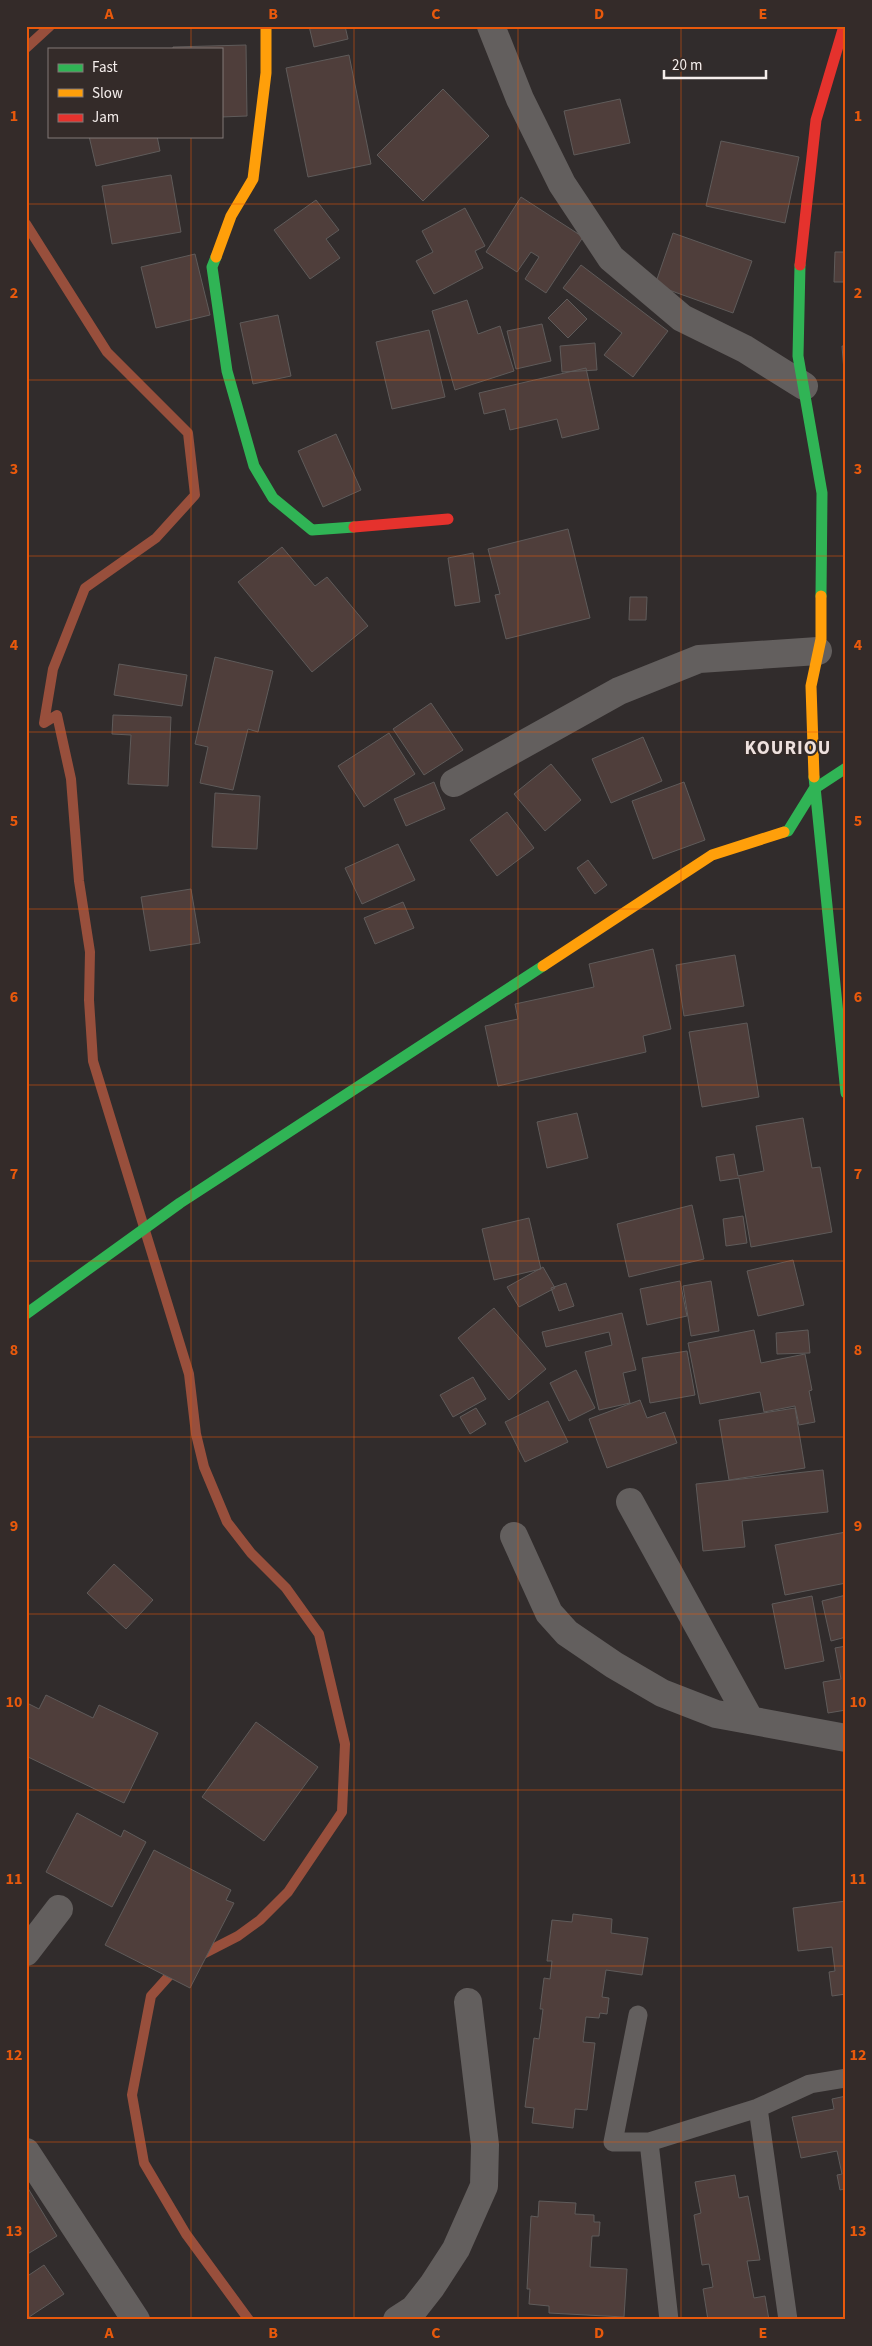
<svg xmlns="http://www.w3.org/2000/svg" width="872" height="2346" font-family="'Source Sans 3',sans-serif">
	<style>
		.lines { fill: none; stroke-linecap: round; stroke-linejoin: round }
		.stream { stroke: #984f3c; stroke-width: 10 }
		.building { fill: #4f3e3b; stroke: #5f5b5a }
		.lane { stroke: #635f5e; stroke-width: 19 }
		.street { stroke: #635f5e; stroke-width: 28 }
		.fast { stroke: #30b455; stroke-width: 11 }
		.slow { stroke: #ff9f0a; stroke-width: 11 }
		.jam { stroke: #e5322d; stroke-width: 11 }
		.grid { fill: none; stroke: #e8590c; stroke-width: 1; stroke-opacity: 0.55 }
		.labels { text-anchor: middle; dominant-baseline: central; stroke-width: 4; stroke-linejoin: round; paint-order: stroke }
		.district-label { font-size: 19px; font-weight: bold; letter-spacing: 1px; fill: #eee1de; stroke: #342b29 }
		.neatline { fill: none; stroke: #e8590c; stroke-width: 2 }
		.grid-label { font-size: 16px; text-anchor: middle; font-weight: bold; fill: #e8590c }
	</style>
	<rect width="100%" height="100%" fill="#312c2c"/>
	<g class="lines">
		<path class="stream" d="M26,48L50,26
			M26,224L107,352L188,433L195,495L156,538L85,588L53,669L44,723L57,715L71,779L79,881L90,952L89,1000L93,1061L189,1374L196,1434L204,1467L227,1522L251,1553L286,1588L319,1634L345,1744L342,1812L288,1892L260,1920L238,1936L199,1956
			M177,1967L151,1996L132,2095L144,2163L186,2234L249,2320"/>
	</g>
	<path class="building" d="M309,26H345L348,39L314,47Z
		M246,45L247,116L221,117V49H173V47Z
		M349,55L371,164L308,177L286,68Z
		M443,89L489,136L423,201L377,155Z
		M620,99L630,143L574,155L564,111Z
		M89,136H157L160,151L96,166Z
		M721,141L799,157L785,223L706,206Z
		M171,175L181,232L112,244L102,186Z
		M521,197L583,237L546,293L525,279L539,257L531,252L517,272L486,252Z
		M316,200L339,230L326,239L340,258L310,279L274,230Z
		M465,208L485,246L475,251L483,268L434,294L416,261L433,252L422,231Z
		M673,233L752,261L733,313L655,285Z
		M835,252H846V282H834Z
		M195,254L210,315L156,328L141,267Z
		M581,265L668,331L633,377L604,355L622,333L563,288Z
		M567,299L587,319L568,338L548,318Z
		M467,300L478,334L500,326L514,371L455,390L432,311Z
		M278,315L291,376L253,384L240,323Z
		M542,324L551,361L516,369L507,331Z
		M429,330L445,397L392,409L376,342Z
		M595,343L597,370L562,372L560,346Z
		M842,346H846V396Z
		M586,368L599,429L562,438L557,419L510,430L505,409L484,414L479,393Z
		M336,434L361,490L323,507L298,451Z
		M568,529L590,618L506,639L495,595L500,594L488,549Z
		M282,547L315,586L327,577L368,626L312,672L238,582Z
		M473,553L480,602L455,606L448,558Z
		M630,597H647L646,620H629Z
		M215,657L273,671L258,732L248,729L233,790L200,783L208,747L195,744Z
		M119,664L187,675L182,706L114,695Z
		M431,703L463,750L424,775L393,729Z
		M113,715L171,717L168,786L128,784L131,735L112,734Z
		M389,733L415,774L364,807L338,766Z
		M643,737L662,781L611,803L592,759Z
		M551,764L581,800L545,831L514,794Z
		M434,782L445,809L406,826L394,799Z
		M684,782L705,840L653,859L632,801Z
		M215,793L260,796L257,849L212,847Z
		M507,812L534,848L497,876L470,840Z
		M398,844L415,880L362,904L345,868Z
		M588,860L607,885L595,894L577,868Z
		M191,889L200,943L150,951L141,897Z
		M403,902L414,928L375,944L364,918Z
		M653,949L671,1029L643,1036L646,1052L498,1086L485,1026L518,1019L515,1004L594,987L589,964Z
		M735,955L744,1006L684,1016L676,965Z
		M747,1023L759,1097L702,1107L689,1032Z
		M577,1113L588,1158L547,1168L537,1122Z
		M803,1118L812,1168L820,1167L832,1232L751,1247L739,1178L720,1181L716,1157L734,1154L738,1176L764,1171L756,1126Z
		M692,1205L704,1259L629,1277L617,1224Z
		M743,1216L747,1243L726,1246L723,1219Z
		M529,1218L541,1269L494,1280L482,1229Z
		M793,1260L804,1305L758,1316L747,1271Z
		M543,1267L555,1288L519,1307L507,1287Z
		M680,1281L687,1316L647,1325L640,1289Z
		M711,1281L719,1331L691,1336L683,1286Z
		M566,1283L574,1306L559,1311L551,1288Z
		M494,1308L546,1369L509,1400L458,1338Z
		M622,1313L636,1370L623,1373L630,1403L599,1410L585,1352L612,1345L609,1332L546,1347L542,1332Z
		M754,1330L761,1363L805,1354L812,1390L809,1391L815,1422L799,1425L795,1406L764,1412L760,1392L700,1404L688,1343Z
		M808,1330L810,1353L777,1354L776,1333Z
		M687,1351L695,1395L650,1403L642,1358Z
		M576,1370L595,1408L569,1421L550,1383Z
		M473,1377L486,1399L453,1417L440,1395Z
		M640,1400L647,1418L665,1412L677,1443L607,1468L589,1419Z
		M548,1401L568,1442L525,1462L505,1422Z
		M476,1408L486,1424L470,1434L460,1417Z
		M795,1408L805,1468L729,1480L719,1420Z
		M823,1470L828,1512L742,1521L745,1547L703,1551L696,1484Z
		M846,1532V1583L785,1595L775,1545Z
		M114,1564L153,1600L126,1629L87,1593Z
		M846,1595V1637L831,1641L822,1601Z
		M812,1596L824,1661L785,1669L772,1604Z
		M846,1646V1710L828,1713L823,1682L841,1679L835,1648Z
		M46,1695L93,1718L99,1705L158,1733L124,1803L26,1756V1709L29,1704L39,1709Z
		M256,1722L318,1767L264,1841L202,1797Z
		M77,1813L121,1837L124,1830L146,1842L112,1907L46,1872Z
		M154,1850L231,1890L226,1900L234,1903L190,1988L105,1945Z
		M846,1901V1994L832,1996L829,1972L835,1971L832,1947L798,1951L793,1908Z
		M573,1914L612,1919L611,1933L648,1938L642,1975L606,1970L602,1997L609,1998L607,2014L600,2013L599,2018L586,2017L583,2042L595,2043L587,2110L575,2109L573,2128L532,2123L534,2108L525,2107L534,2038L539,2039L543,2009H540L544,1978L550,1979L552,1961H547L552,1920L572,1922Z
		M846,2096V2194L844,2189L840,2190L837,2175L842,2174L837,2151L801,2158L792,2117L834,2109L832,2099Z
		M735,2175L739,2198L748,2196L760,2260L747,2261L754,2298L765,2296L769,2320H708L703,2289L713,2287L709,2264L702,2265L694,2215L701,2213L695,2182Z
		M26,2185L57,2236L26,2255Z
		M539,2201L576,2203L575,2214L594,2215V2222H600L599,2236H592L590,2267L627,2269L624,2317L549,2313V2306L529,2304L530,2289H527L531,2216L538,2217Z
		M44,2265L64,2294L26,2319V2277Z"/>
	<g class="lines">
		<path class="lane" d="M638,2015L613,2142H649L758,2108L810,2084L846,2078
			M758,2108L788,2320
			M649,2142L669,2320"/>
		<path class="street" d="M491,26L520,99L562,184L611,258L682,318L745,349L804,386
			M454,783L619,691L699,659L818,651
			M630,1502L750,1720
			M514,1536L549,1613L567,1633L614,1665L662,1693L716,1714L846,1738
			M26,1952L59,1909
			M26,2152L136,2320
			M397,2320L414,2309L432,2286L456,2249L484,2186L485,2145L468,2002"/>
		<path class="fast" d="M216,257L212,267L227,371L254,466L273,498L312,530L354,527
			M800,265L798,356L822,493L821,596
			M814,777L846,1093
			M784,832L788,831L814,789L846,768
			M26,1314L180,1203L543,966"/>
		<path class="slow" d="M216,257L231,216L253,179L266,73V26
			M814,777L811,686L821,639V596
			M543,966L712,855L784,832"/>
		<path class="jam" d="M800,265L816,120L844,26
			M354,527L448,519"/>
	</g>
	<path class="grid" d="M191,26V49M354,26V2320M518,26V2320M681,26V2320M191,136V2320M26,204H846M26,380H846M26,556H846M26,732H846M26,909H846M26,1085H846M26,1261H846M26,1437H846M26,1614H846M26,1790H846M26,1966H846M26,2142H846"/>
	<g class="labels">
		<g class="district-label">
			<text x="788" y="748">KOURIOU</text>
		</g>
	</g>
	<rect width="872" height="2346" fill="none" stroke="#342b29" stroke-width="55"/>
	<rect x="48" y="48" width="175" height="90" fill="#342b29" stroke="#817977"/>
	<rect x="58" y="64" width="25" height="8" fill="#30b455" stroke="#817977"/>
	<text x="92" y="72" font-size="15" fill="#f5eeec">Fast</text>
	<rect x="58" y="89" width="25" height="8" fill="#ff9f0a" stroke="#817977"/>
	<text x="92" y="98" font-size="15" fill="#f5eeec">Slow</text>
	<rect x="58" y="114" width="25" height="8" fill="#e5322d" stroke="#817977"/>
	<text x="92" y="122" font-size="15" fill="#f5eeec">Jam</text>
	<path d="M664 70v8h102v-8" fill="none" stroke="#f5eeec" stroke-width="2.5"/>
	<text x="672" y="70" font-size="15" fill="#f5eeec" stroke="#342b29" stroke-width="4" paint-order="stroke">20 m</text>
	<rect x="28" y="28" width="816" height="2290" class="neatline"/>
	<g class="grid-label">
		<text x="109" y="19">A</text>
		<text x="273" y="19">B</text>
		<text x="436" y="19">C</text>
		<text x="599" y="19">D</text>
		<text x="763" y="19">E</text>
		<text x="14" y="121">1</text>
		<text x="858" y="121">1</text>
		<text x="14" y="298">2</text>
		<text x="858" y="298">2</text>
		<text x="14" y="474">3</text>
		<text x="858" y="474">3</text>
		<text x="14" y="650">4</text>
		<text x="858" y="650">4</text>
		<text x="14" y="826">5</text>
		<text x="858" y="826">5</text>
		<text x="14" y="1002">6</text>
		<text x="858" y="1002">6</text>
		<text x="14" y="1179">7</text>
		<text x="858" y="1179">7</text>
		<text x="14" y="1355">8</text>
		<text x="858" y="1355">8</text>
		<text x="14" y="1531">9</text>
		<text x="858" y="1531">9</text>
		<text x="14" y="1707">10</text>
		<text x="858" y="1707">10</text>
		<text x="14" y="1884">11</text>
		<text x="858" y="1884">11</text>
		<text x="14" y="2060">12</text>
		<text x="858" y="2060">12</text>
		<text x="14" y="2236">13</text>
		<text x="858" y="2236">13</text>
		<text x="109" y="2338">A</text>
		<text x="273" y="2338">B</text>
		<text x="436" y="2338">C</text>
		<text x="599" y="2338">D</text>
		<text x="763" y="2338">E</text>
	</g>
</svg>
